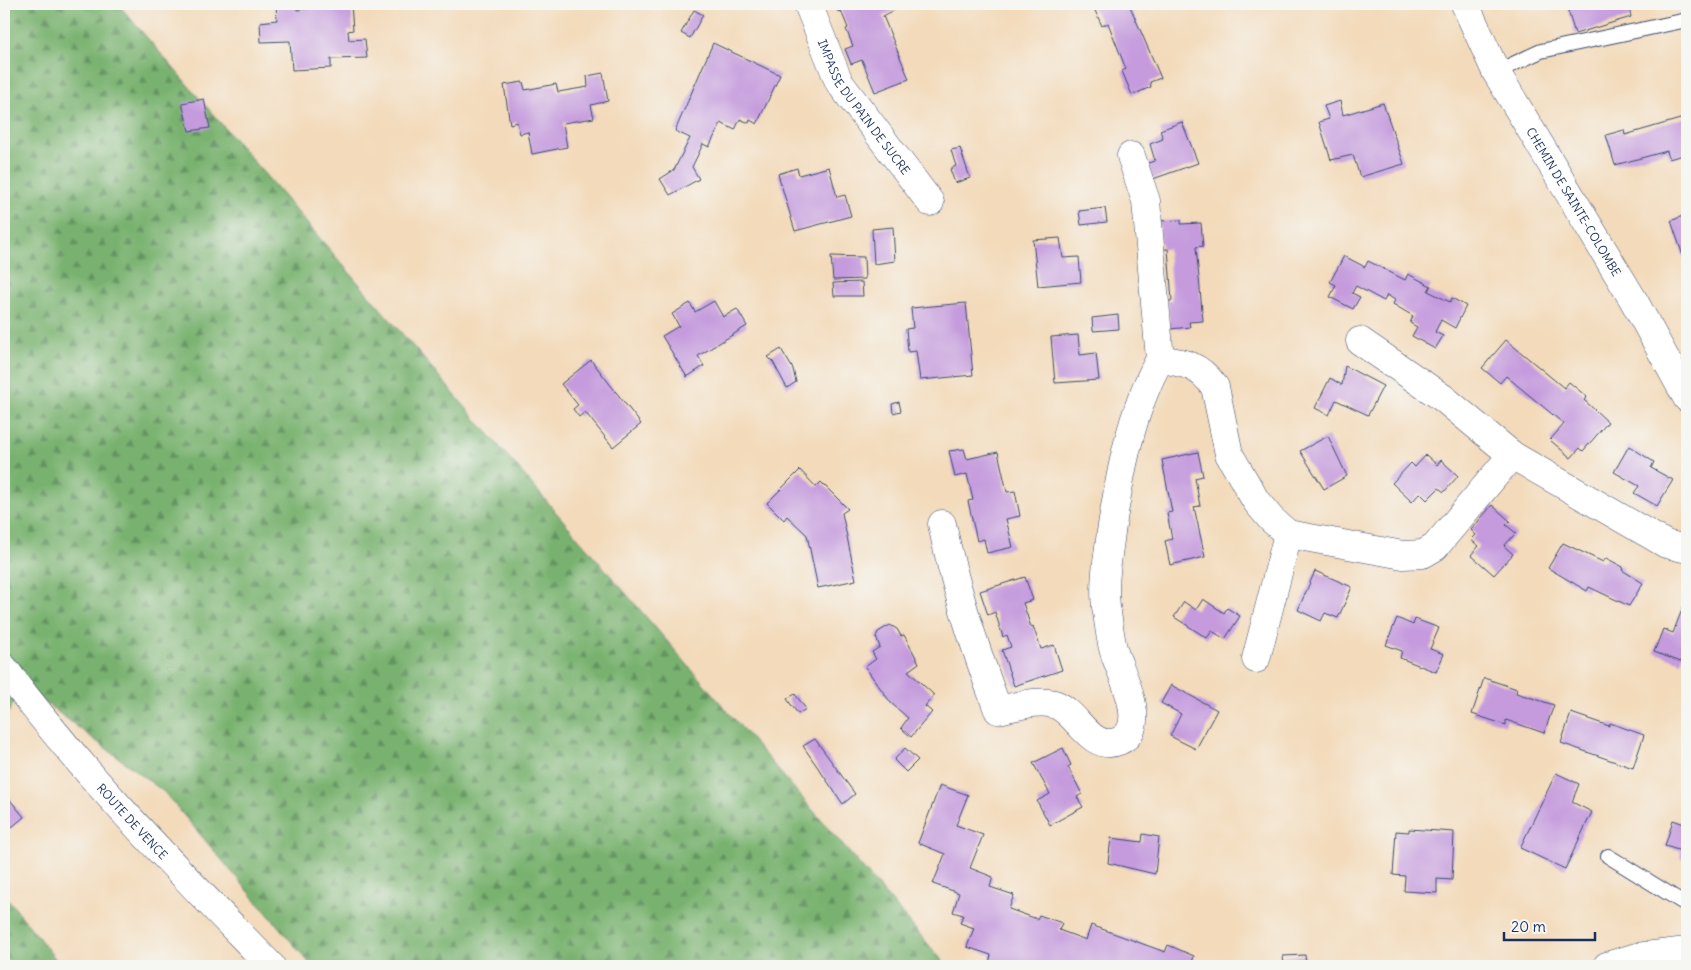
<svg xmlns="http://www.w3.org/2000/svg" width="1691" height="970" font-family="Delius,sans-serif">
  <defs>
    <pattern id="forest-firs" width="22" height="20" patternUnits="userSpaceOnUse" patternTransform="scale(1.25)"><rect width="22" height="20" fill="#79b270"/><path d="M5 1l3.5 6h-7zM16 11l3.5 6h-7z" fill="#62915f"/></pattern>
  </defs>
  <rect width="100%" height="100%" fill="#f6f6f2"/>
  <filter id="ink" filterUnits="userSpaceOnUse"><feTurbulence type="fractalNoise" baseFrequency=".02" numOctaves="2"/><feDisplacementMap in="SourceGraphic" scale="10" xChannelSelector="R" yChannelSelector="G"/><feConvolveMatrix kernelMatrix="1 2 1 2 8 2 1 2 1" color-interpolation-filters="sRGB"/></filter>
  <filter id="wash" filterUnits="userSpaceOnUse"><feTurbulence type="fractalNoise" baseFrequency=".0096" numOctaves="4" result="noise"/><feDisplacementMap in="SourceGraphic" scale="20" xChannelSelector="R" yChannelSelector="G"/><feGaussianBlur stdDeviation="1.12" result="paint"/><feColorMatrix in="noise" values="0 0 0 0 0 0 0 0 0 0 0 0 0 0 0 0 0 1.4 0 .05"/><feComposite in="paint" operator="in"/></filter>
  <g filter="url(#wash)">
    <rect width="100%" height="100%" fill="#f3daba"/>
    <path fill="url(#forest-firs)" stroke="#4a7067" d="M4,4H118L947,966H312L164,792L22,685L4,722Z
      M4,894L61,966H4Z"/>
    <g id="blocks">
      <path fill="#c59bdd" d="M276,4H296L297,10L322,7V4H351L353,30L348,31L349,40L365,39L367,58L331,59V68L292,70L290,41L261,42L260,22L277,20Z
        M835,4H892L895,10L883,16L909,79L875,92L862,60L851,64L845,49L853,46L846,29L848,28L841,11L838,12Z
        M1092,4H1129L1161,78L1150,82L1151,87L1132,95L1122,71L1126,69L1108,23L1102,26Z
        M1566,4H1628L1631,17L1575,34Z
        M694,10L703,15L690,38L681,33Z
        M713,43L780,75L757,124L750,120L749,123L740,119L735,130L721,123L709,147L703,144L692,167L699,179L670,195L660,179L674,170L690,138L675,131Z
        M603,73L608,101L591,105L594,118L563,123L567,147L532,154L528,132L520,134L517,122L510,124L504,85L523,82L525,90L556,84L558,92L588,87L587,76Z
        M204,99L210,128L189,131L182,103Z
        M1340,101L1343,115L1383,103L1404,164L1360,177L1353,155L1331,160L1319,122L1329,119L1324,106Z
        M1687,117V154L1669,159L1667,151L1615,165L1606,135L1624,130L1625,135Z
        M1182,122L1198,163L1153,179L1148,163L1155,161L1150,144L1163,139L1160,130Z
        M960,148L970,178L955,183L950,169L956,166L951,150Z
        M829,167L837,197L845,195L851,216L795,231L778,174L797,168L799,175Z
        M1105,208L1107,222L1081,225L1079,211Z
        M1687,214V267L1671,221Z
        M1181,220V224L1201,223L1203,246L1196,247L1203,321L1189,322L1190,327L1170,329L1168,301H1172L1168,249H1162L1159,221Z
        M893,227L895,261L874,264L872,229Z
        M1060,238L1063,258L1079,257L1081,282L1038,286L1033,240Z
        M831,256L864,257L865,279L833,280Z
        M1344,256L1365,267L1368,261L1405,280L1408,274L1431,286L1428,291L1450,302L1452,298L1466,306L1455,328L1441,320L1435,332L1443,336L1435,349L1412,336L1417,327L1410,323L1413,316L1393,304L1395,300L1387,295L1384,301L1356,286L1352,293L1360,297L1353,309L1330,297L1336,285L1330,282Z
        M862,282L863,296H834L833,283Z
        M714,301L723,317L737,309L747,326L698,356L704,366L687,377L662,336L679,326L672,314L690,303L695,312Z
        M966,303L973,375L920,380L916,351L908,352L906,329L913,328L911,308Z
        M1118,315L1119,329L1093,331L1092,318Z
        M1078,335L1080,355L1096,353L1099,380L1055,383L1051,337Z
        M1506,340L1564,388L1569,382L1587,397L1584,400L1608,422L1583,451L1580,448L1571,458L1550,440L1564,424L1506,376L1500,383L1482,368Z
        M781,349L793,369L796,382L787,388L773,362L768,357Z
        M591,360L641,424L613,447L585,412L579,417L573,409L578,405L561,384Z
        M1345,366L1383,386L1368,415L1336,400L1329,415L1315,408L1330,378L1342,385Z
        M899,402L901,411L893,413L892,404Z
        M1328,436L1347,476L1324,489L1300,451Z
        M1629,446L1654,462L1651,468L1673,480L1657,506L1634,493L1639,486L1614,472Z
        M964,449L967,459L998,452L1007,492L1015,491L1020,516L1006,519L1013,547L987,553L984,539L977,541L968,501L973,500L967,474L955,477L949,451Z
        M1198,452L1203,476L1195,478L1200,506L1194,507L1205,557L1170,565L1165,541L1172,539L1167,513L1172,512L1162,460Z
        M1426,455L1437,465L1441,460L1458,476L1444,492L1439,488L1427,500L1420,493L1412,502L1392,483L1411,463L1415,467Z
        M800,470L816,487L821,482L848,509L842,513L856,580L818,588L807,535L787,516L784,520L767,503Z
        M1492,505L1510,521L1506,525L1516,533L1504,546L1513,554L1494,575L1471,555L1479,546L1471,540L1476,535L1471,530Z
        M1563,543L1603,562L1606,558L1623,567L1622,570L1643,583L1629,606L1589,587L1587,591L1548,568Z
        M1315,571L1352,587L1338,618L1325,613L1321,621L1298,610Z
        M1025,577L1033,600L1023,603L1031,627L1033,626L1041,649L1054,645L1062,670L1014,686L1002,650L1011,647L1007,635L1003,637L995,612L988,615L980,591Z
        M1203,599L1224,613L1227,608L1240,616L1225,639L1212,631L1207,638L1174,617L1184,602L1196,610Z
        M1683,607L1687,609V647L1681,662L1654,652L1663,629L1673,633Z
        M1397,618L1413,625L1415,619L1439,628L1430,649L1444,654L1436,672L1400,658L1402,651L1386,645Z
        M890,625L897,629L901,636L904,635L919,663L908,671L934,695L925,706L932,712L911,737L901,728L908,718L891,703L865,667L876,659L872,652L880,647L876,637L878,632Z
        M1484,678L1517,689L1516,693L1554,705L1544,733L1506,720V725L1472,714Z
        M1171,685L1217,710L1196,749L1170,736L1181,714L1161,703Z
        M795,694L806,709L798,714L787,699Z
        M1571,713L1609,726L1610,723L1644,735L1633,768L1561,743Z
        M815,739L855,794L843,804L803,746Z
        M905,748L918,760L906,772L894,760Z
        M1063,748L1071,765L1068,767L1082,794L1077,797L1083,807L1050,825L1037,801L1050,794L1033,763Z
        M1556,773L1579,784L1572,802L1592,812L1565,869L1520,848Z
        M940,785L968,795L956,825L983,835L970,868L993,877L990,887L1014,895L1009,909L1037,919L1039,915L1062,923L1059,930L1086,940L1091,925L1165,952L1168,945L1194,956L1191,966H998L989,963L991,955L967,947L974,928L960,923L963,915L953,912L959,893L933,884L945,854L918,843Z
        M6,795L24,817L5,833L4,797Z
        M1673,820L1687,825V860L1680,858L1681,851L1665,846Z
        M1409,829L1454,832L1452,880L1437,879V893L1404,891L1405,876L1393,875L1396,831L1409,832Z
        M1143,834L1159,837L1155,874L1108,863L1111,838L1142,842Z
        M1305,955L1306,966H1284L1283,956Z"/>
    </g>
  </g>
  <g filter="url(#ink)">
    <use href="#blocks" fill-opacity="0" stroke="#3b496c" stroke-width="1"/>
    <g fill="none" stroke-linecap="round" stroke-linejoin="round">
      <g stroke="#3b496c" stroke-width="16">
        <path id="service" d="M1496,72L1541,51L1687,20
          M1608,856L1687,905"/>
      </g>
      <g stroke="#3b496c" stroke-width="29">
        <g id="minor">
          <path id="s1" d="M808,4L839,82L930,202"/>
          <path id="s2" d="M1465,4L1496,72L1634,301L1687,398"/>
          <path d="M1360,341L1443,398L1512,455L1666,544L1687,549"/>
          <path d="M1160,359C1186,363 1199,365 1215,387L1229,454L1256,501L1271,519L1288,534L1403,555L1423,554L1435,547L1512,455"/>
          <path d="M942,524C955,588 975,649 998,710C1016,707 1037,699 1054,704C1078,711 1089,753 1119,741C1150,729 1122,675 1115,655C1110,641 1109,623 1106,607C1103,582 1108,557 1111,532C1120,473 1131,411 1160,359L1146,201L1131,156"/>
          <path d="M1256,659L1288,534"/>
          <path d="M1607,966L1637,957L1687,951"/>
        </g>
      </g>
      <g stroke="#3b496c" stroke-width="29">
        <g id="secondary">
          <path id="s3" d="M4,668C84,776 178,870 271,966"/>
        </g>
      </g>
      <use href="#service" stroke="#fff" stroke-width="14"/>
      <use href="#minor" stroke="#fff" stroke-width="28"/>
      <use href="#secondary" stroke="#fff" stroke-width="28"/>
    </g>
  </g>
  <g text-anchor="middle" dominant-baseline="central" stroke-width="4" stroke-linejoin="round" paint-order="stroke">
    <g font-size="12" fill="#1b2f5e" stroke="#f6f6f2">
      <text stroke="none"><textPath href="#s1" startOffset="118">IMPASSE DU PAIN DE SUCRE</textPath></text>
      <text stroke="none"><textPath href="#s2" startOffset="226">CHEMIN DE SAINTE-COLOMBE</textPath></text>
      <text stroke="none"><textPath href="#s3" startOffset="200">ROUTE DE VENCE</textPath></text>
    </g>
  </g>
  <rect width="1691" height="970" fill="none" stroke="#f6f6f2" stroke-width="20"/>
  <path d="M1504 932v8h91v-8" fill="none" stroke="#1b2f5e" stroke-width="2.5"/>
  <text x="1511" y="932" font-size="15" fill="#1b2f5e" stroke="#f6f6f2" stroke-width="4" paint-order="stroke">20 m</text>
</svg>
